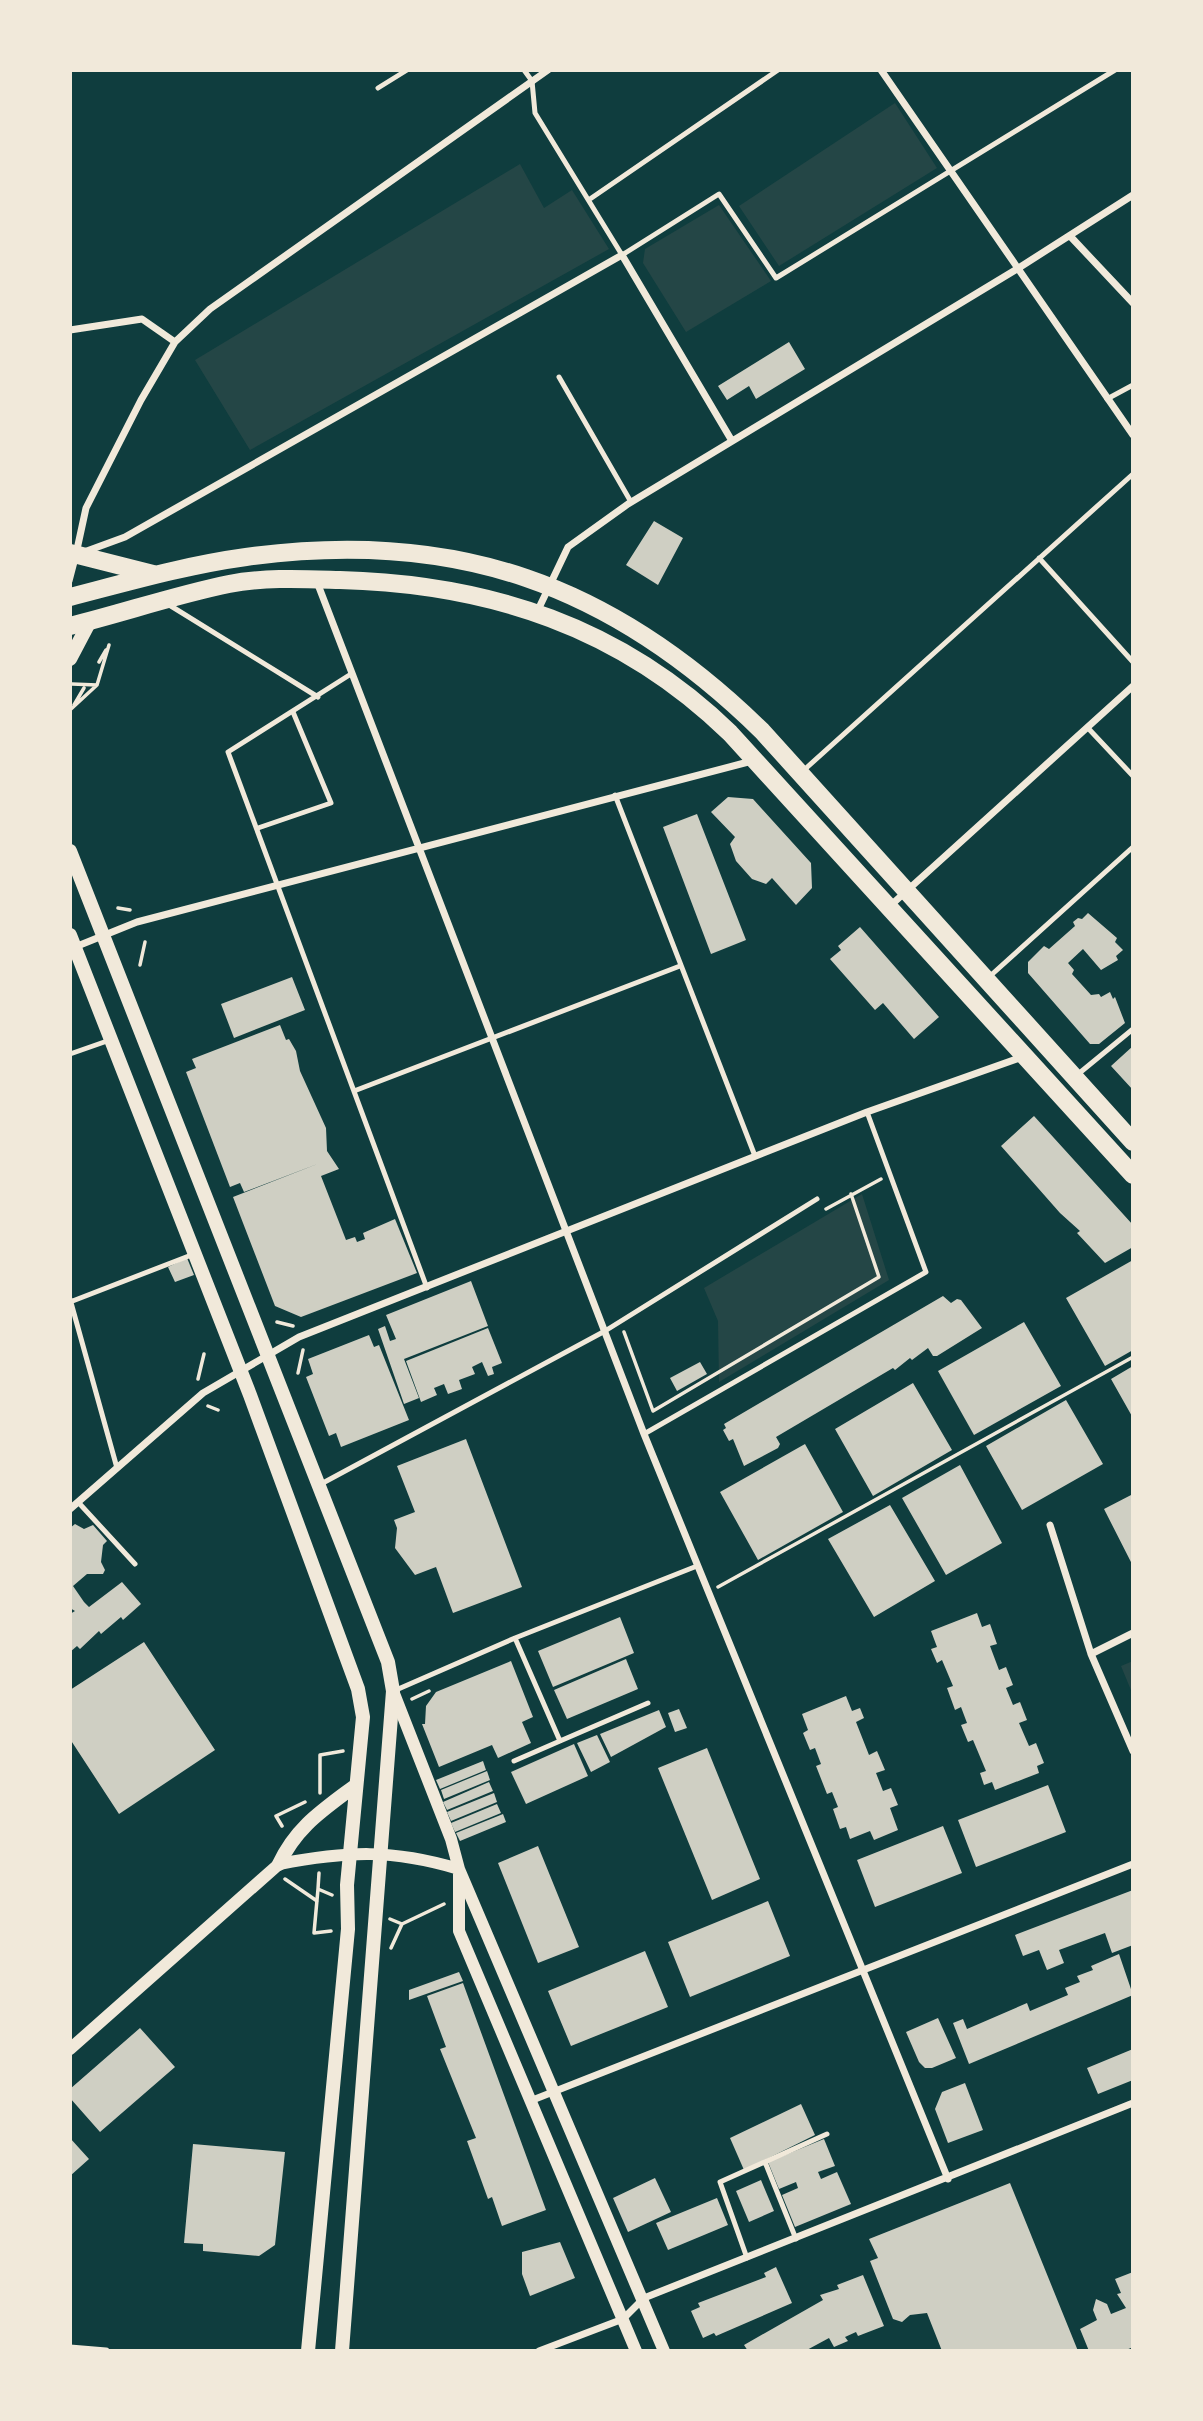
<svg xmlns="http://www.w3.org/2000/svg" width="1203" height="2421" font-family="'IBM Plex Serif',serif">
  <rect width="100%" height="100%" fill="#0f3d3e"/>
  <path fill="#244646" d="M895,103L937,168L779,266L739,206Z
    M520,164L544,208L572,190L609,249L250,450L195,360Z
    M719,205L771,281L686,332L643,263L645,249Z
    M862,1194L889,1280L719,1382L718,1321L704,1288Z
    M1133,1661V1695L1121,1666Z"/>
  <path fill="#cfcfc3" d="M789,342L805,369L756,399L749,386L727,400L718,386Z
    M654,521L683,538L658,585L626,565Z
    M728,797L753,799L811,863L812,888L796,905L772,878L766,884L752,879L736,861L730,844L735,837L711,812Z
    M697,814L746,940L711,954L663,827Z
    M1088,913L1117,938L1115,942L1123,950L1116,956L1118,960L1101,970L1083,949L1068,963L1074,970L1072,974L1091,995L1099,994L1101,997L1110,992L1113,999L1115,997L1125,1023L1099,1044H1090L1028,973V962L1044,946L1049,949L1075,926L1073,922L1078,918L1082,919Z
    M860,927L939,1017L914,1039L883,1003L875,1010L830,959L841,950L838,946Z
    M292,977L305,1010L234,1038L221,1004Z
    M280,1025L286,1040L289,1039L296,1051L300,1071L326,1128L327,1151L339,1169L321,1176L346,1240L355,1237L357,1242L365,1239L363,1233L395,1219L417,1273L301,1317L275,1306L233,1197L320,1163L244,1192L240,1183L230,1187L186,1072L196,1068L192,1059Z
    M1133,1046V1090L1111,1066Z
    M1034,1116L1133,1225V1247L1105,1263L1077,1233L1080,1231L1060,1213L1001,1146Z
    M187,1258L194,1275L175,1282L168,1267Z
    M1133,1260V1350L1105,1366L1066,1298Z
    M471,1281L488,1326L404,1359L419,1398L404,1404L378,1329L385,1326L390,1341L396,1339L386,1315Z
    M943,1296L951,1303L957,1299L961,1300L982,1328L937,1356H933L928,1348L912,1360L910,1358L895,1370L893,1368L776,1437L780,1444L778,1448L744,1466L733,1439L729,1441L723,1430L726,1428L724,1424Z
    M1024,1322L1061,1386L974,1435L938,1371Z
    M488,1328L502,1363L492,1367L494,1374L488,1376L482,1362L472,1367L475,1374L459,1380L462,1389L448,1394L444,1384L434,1388L437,1395L421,1402L406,1361Z
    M369,1335L374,1347L379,1345L409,1420L341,1447L336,1433L329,1436L306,1377L313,1374L308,1359Z
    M700,1362L707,1374L677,1391L670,1378Z
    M1133,1366V1418L1111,1379Z
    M913,1383L952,1450L873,1496L835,1429Z
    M1066,1400L1103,1464L1022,1510L986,1446Z
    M466,1439L522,1587L453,1613L436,1567L415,1575L395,1548L397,1528L394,1520L415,1512L397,1466Z
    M805,1444L843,1512L758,1560L720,1492Z
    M960,1465L1002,1543L946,1575L902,1498Z
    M1133,1494V1566L1104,1509Z
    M890,1505L935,1581L874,1617L828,1539Z
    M75,1524L84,1529L93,1525L107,1541L103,1545L101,1562L105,1570L103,1574H87L73,1586L84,1602L89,1607L122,1582L141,1604L123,1620L121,1617L101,1634L99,1631L80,1649L77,1646L70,1652V1614L75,1611L70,1608V1528Z
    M977,1613L982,1627L990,1624L997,1644L990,1646L999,1670L1006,1667L1013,1685L1006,1688L1013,1705L1020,1702L1027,1720L1019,1723L1029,1746L1036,1743L1044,1763L1037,1766L1039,1773L995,1790L992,1782L984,1785L980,1773L986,1771L973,1740L968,1742L961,1725L967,1723L961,1707L955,1710L947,1688L953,1686L942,1660L937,1663L931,1649L937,1647L931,1631Z
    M620,1617L634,1653L553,1687L538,1651Z
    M144,1642L215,1750L119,1814L70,1739V1690Z
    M626,1659L638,1689L567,1719L554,1690Z
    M511,1661L533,1717L522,1722L531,1743L498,1758L492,1745L439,1767L422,1724H425L426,1706L436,1692Z
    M846,1696L852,1711L860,1708L864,1718L856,1722L869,1755L877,1751L885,1770L876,1773L883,1791L891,1788L898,1805L890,1808L898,1830L874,1840L870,1831L850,1839L846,1827L840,1829L833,1809L838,1807L832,1792L827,1794L816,1766L821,1764L815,1748L810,1750L803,1733L808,1730L802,1714Z
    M679,1709L687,1728L675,1732L668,1713Z
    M659,1710L666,1727L611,1757L600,1734Z
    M597,1735L610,1762L591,1772L577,1743Z
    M574,1744L588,1776L526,1804L511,1772Z
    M707,1748L760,1879L712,1900L658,1768Z
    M483,1761L486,1770L440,1789L436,1780Z
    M487,1771L490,1780L444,1799L441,1790Z
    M489,1782L493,1791L447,1810L443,1802Z
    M1048,1785L1066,1832L976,1867L958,1820Z
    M494,1793L497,1802L451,1821L447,1812Z
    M497,1804L501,1813L455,1832L451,1823Z
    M503,1814L506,1822L460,1841L456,1833Z
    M943,1826L962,1873L875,1907L857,1860Z
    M538,1846L579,1947L538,1963L498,1863Z
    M1133,1890V1945L1112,1953L1105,1933L1059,1950L1064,1963L1047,1970L1039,1950L1023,1956L1015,1935Z
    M768,1901L790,1956L690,1997L668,1942Z
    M645,1951L668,2007L571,2046L548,1991Z
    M1119,1954L1133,1995L969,2064L953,2023L963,2019L967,2029L1027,2003L1030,2011L1068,1995L1065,1988L1080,1982L1077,1976L1093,1970L1091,1966Z
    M459,1972L463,1981L409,2000V1990Z
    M463,1983L546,2210L502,2226L492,2197L488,2199L467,2141L476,2138L440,2049L446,2047L427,1996Z
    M938,2018L956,2058L932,2068H925L919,2062L906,2032Z
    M140,2028L175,2067L100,2132L70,2098V2089Z
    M1133,2049V2080L1098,2094L1087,2068Z
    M965,2083L983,2130L948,2143L935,2109L942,2092Z
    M801,2104L815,2135L744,2170L730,2138Z
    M70,2138L89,2159L70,2176Z
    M824,2139L835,2166L818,2172L821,2179L837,2172L851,2204L795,2227L782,2195L798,2188L796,2182L779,2189L768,2162Z
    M193,2144L285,2152L275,2245L259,2256L203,2251V2244L184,2243Z
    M655,2178L671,2212L628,2232L613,2198Z
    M761,2180L774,2211L749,2222L736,2191Z
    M1010,2183L1078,2351H942L927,2313L910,2315L902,2322L893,2319L870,2261L878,2258L869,2239Z
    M717,2198L728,2225L668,2250L656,2223Z
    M560,2242L575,2278L530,2296L522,2274V2252Z
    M776,2267L792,2303L716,2336L714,2333L703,2338L691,2311L700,2307L698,2303L766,2277L764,2273Z
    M1133,2272V2347L1124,2351H1089L1080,2329L1097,2320L1093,2310L1096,2299L1107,2304L1111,2314L1126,2308L1117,2294L1121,2293L1115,2279Z
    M863,2275L884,2326L858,2336L856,2332L845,2337L848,2341L834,2347L829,2338L805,2351H748L744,2345L823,2300L820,2295L839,2289L837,2285Z"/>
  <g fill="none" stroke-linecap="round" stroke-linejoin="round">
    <path stroke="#f1e9da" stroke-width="3.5" d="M99,662L106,650
      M72,684L97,685
      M74,705L84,688
      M71,709L97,685L109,645
      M118,908L130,910
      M140,965L145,942
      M826,1209L881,1179
      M277,1322L293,1326
      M624,1332L653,1411L879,1277L851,1194
      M298,1373L303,1350
      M198,1379L204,1354
      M208,1406L218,1410
      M718,1587L1133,1357
      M412,1699L429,1691
      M320,1793V1755L343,1751
      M282,1826L276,1816L305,1802
      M319,1873L318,1889L332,1895
      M285,1879L317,1901
      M318,1889L314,1933L331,1931
      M390,1919L402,1924L444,1904
      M391,1948L402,1924"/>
    <path stroke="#f1e9da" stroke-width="5" d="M524,70L532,81L535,113L622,255L719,194L776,278L1115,70
      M378,88L407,70
      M590,199L778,70
      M559,377L631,502
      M1107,399L1133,385
      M1039,558L1133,662
      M70,581L76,558
      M166,603L318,697
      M351,674L228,752L427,1288
      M1087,727L1133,776
      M804,770L1133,474
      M615,795L755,1156
      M258,828L331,803L293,712
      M989,977L1133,847
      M70,1054L110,1040
      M1077,1075L1133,1029
      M354,1091L680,966
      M70,1299L117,1468
      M70,1302L194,1254
      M644,1434L926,1272L867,1112
      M321,1484L605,1331L817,1199
      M78,1502L135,1564
      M515,1638L560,1741L648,1703
      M396,1690L515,1638L697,1566
      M514,1761L560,1741
      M765,2162L796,2239
      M747,2258L720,2182L827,2134"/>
    <path stroke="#f1e9da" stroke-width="7" d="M881,70L1133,435
      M1070,236L1133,303
      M70,330L142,319L175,342
      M84,552L125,537L622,255L732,441
      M76,554L86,508L141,400L175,342L210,309L548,70
      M317,582L644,1434L948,2179
      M537,612L568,547L628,504L1017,269L1133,195
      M890,906L1133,686
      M75,947L137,922L752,761
      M70,1509L203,1393L299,1337L867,1112L1025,1056
      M1050,1525L1091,1654L1133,1751
      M1091,1654L1133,1633
      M530,2101L1133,1864
      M70,2348L106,2351
      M539,2351L623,2319L644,2298L1133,2103"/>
    <path stroke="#f1e9da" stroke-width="12" d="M393,1691L451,1839L459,1869L664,2351
      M70,2049L279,1864C348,1851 392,1849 459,1869V1931L636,2351"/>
    <path stroke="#f1e9da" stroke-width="14" d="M70,659L90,621
      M70,851L388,1662L393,1691L342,2351
      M70,935L250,1395L358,1689L363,1717L347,1885L348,1929L308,2351
      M279,1864C297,1826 323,1810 356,1785"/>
    <path stroke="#f1e9da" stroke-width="18" d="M70,553L153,574
      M70,597C128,582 187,565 246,557C455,528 612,584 762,731L1133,1142
      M70,626C123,613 175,595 229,584C265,577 304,579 340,580C490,584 621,627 730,733L1133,1175"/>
  </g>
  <rect width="1203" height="2421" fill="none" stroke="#f1e9da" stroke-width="144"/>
</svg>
